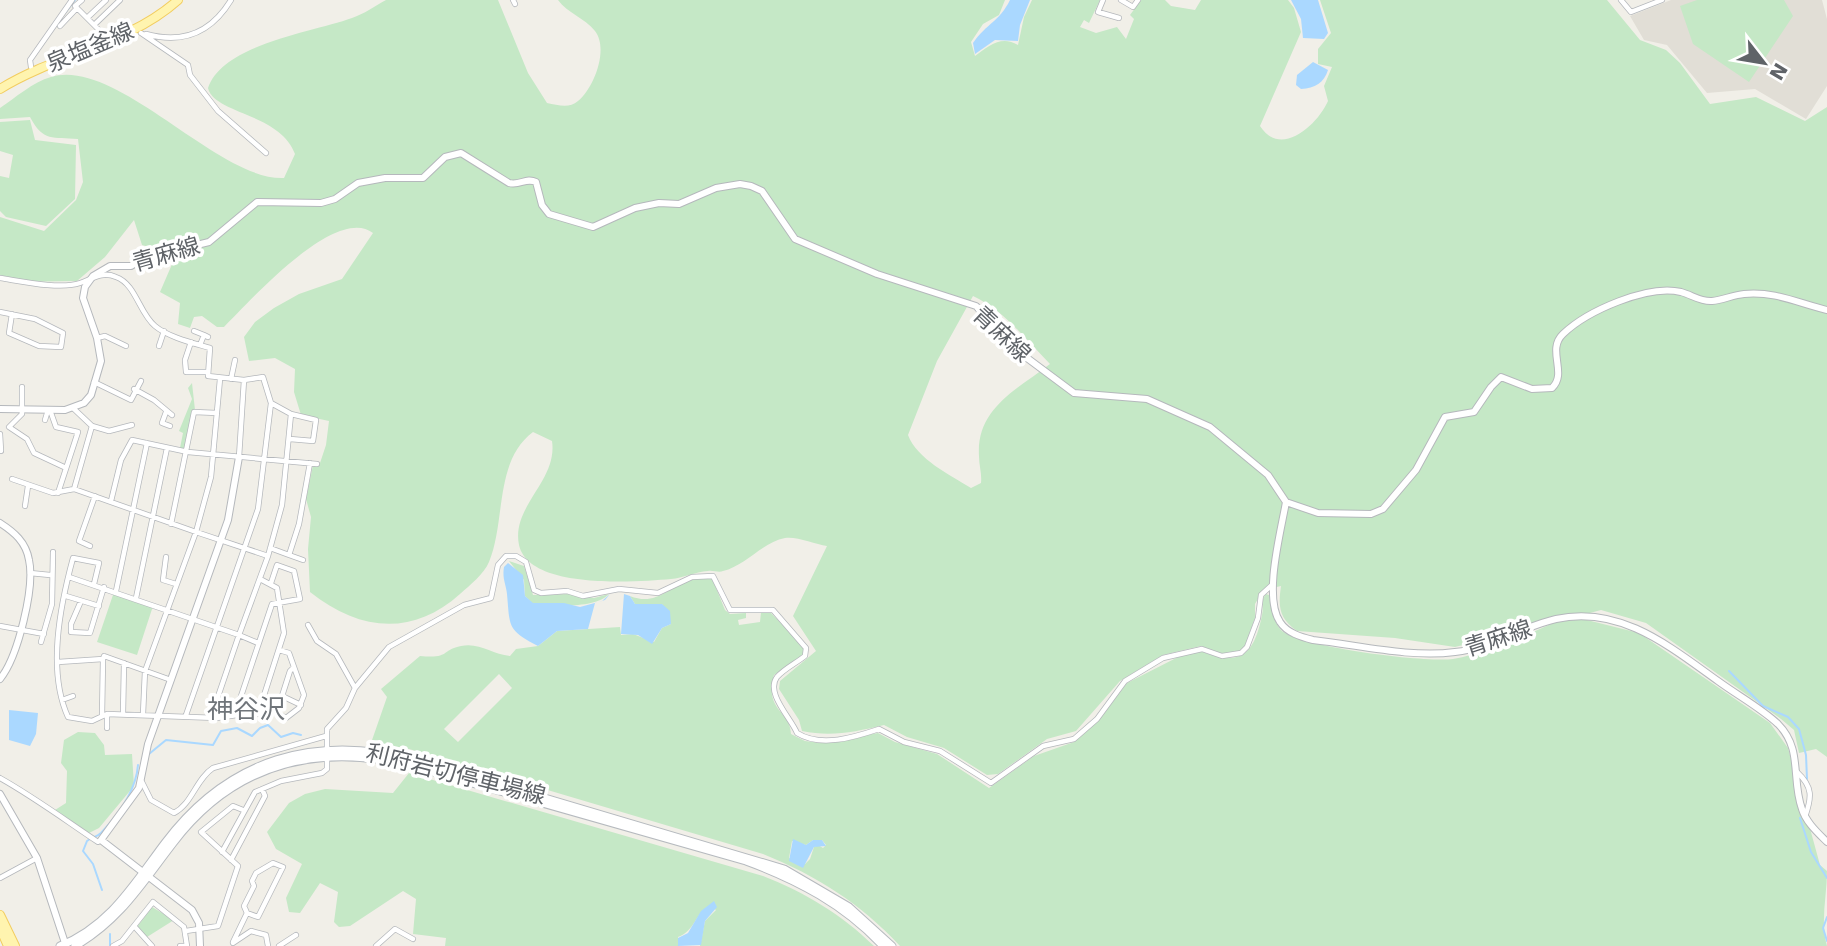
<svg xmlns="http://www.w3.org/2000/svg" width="1827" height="946" font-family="'DejaVu Sans','Noto Sans JP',sans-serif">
  <rect width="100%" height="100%" fill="#f1efe8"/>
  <path fill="#e1ded6" d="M1671,0H1822L1827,19V86L1806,119L1755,89L1707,93L1667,45L1644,40L1630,16Z"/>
  <path fill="#c5e8c6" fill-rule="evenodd" d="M386,0H498L528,73L547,103C558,105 569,109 578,101C594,88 609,49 595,31C585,18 567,13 558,0H1005L999,15L983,24L971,42L975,56C989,46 1001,35 1018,45L1024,17L1032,0H1100L1089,23L1084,20L1080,27L1096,33L1117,27L1126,39L1134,19L1130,15L1141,0H1165L1171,6L1195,10L1201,0H1288L1294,8L1301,32L1260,126C1281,159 1318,124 1328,101L1324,86L1332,67L1318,64V49L1331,33L1320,0H1607L1640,40L1666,50L1680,63L1710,104L1756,97L1805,121L1827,107V757L1816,749L1799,753L1794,730L1781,719L1646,623L1601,610L1556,622L1583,619L1639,633L1770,723L1788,748L1820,865L1827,871C1827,896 1820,922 1827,946H900C860,903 817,876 763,854L409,749L371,743L387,697L381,689L420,656C450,659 441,650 461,646C479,642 492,654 510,656L516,649L538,646L557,631L620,627L621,635L633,634L654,642L662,628L671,624L662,604H635L630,596C655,606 667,589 689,580C696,578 705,578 712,578L725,610L730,614L746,613V618L738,620L739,625L760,622L761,612L771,613L803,646V655L774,675C764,712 790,709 791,734L805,741L821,743L878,733L895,742L937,754L989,788L1034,756L1074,742L1099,720L1127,683L1182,655L1201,651C1239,667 1254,656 1262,615C1264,606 1260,601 1266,594L1269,595C1272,606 1273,622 1281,630C1297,647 1428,663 1453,659C1487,653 1522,637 1553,623L1455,647L1395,638L1297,631C1279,618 1278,607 1281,586L1263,590L1255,604V618L1245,646L1239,651L1222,654L1201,646L1163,655L1120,681L1076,731L1047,739L998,774L987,775L944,748L907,737L884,725C855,732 831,737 802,731L799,720L779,689L780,681L816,651L793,616L827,546C815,544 796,536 785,538C763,542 745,566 723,571C719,573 713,570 708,571C695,572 683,578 671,579C635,582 529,590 519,545C511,506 558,481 552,441L533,432C494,461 506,521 489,562C484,574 470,585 460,594C412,637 359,631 310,592L308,549L311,517L306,499L313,465L319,466L326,445L329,421L301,415L294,392L295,369L275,358L249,361L244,337L255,322L274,308L299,294L342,279L373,233C336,204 249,302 224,327H217L202,316L194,317L190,328L178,324L180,303L160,292L176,255L142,245L134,220L105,257L77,281L7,282L0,278V217L44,231L76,200L83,182L78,139C53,137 43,142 30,117L0,119V108C15,98 33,82 51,77C117,57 218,181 284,178L295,154C280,113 214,114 208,88C223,44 313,32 352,18C364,14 375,6 386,0ZM973,296C1005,311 1026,340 1050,364C1018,389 976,408 979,456C979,466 982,473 981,483L971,488C950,475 917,459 908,435L937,361ZM499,674L512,688L458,742L444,729ZM813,840H822L826,845L823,848L818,845L814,847L810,859L805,864L789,858L792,841L806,845Z
    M1697,0H1784L1793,16L1749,82L1693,44L1680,6Z
    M30,120L35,140L76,145L75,199L46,226L6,217L0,211V176L9,178L13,155L0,151V122Z
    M192,383L195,410L186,450L180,448L183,433L179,431L192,399L188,388Z
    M509,561L524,566L533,595L570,594L594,598L609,594C596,609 552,606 532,603L525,596L524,580Z
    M114,592L153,606L137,655L97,642Z
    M78,732L95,733L104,745L105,755L132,754L134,786L99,828L89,833L55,810L66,803L67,771L61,763L64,740Z
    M409,773L763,876C806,893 841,914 874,946H700L705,921L716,910L710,906C695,913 695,931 678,937V946H445L446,938L413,934L416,899L403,891L350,926L339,927L334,922L338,892L320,883L300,913L289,912L286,898L302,864L276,849L267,832L289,803L305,794L325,789L393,793Z
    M152,907L174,920L147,937L137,927Z"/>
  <path fill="#aad8ff" d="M1010,0H1030L1020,25L1018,41L995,40L975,54L973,43C987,23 999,22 1010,0Z
    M1291,0H1318L1328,33L1324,39L1303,38L1301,19Z
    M1313,62L1328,70C1324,83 1315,88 1301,89L1296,85L1297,75Z
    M508,563L523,575L525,596L533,603H564L580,607L602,601L610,594L605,600L595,603L588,629L557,631L538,646C507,630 510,627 507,594C506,584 502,579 504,567Z
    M624,594L630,596L635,604H662L670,611L671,624L662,628L652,644L638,635L621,634Z
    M9,710L38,713L36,734L30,746L9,740Z
    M793,839L806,845L813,840H822L826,846L814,847L803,868L789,861Z
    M714,901L717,907L705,921L701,945L678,946V938L688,933L701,911Z"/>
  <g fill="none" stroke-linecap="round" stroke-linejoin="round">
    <path stroke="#aad8ff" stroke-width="2" d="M65,13L75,0
      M1729,671L1763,706L1788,717L1799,729L1806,755L1807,779
      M149,754L166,740L213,745L221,731L237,728L252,736L260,728L268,725L281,737L293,733L301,735
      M1800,818L1811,852L1827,878
      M102,890L93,864L83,851L87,841C92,837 97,837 101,833C119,814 136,791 138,765
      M1827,917L1823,928L1827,941
      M110,946V934"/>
    <g stroke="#b5b8bc" stroke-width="6">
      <path id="minor" d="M82,0L75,6L105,36
        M513,0L515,4
        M1103,0L1098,12L1119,18
        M1121,0L1133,7L1138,0
        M1621,0L1631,12L1662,0
        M87,18L106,0
        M94,25L120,0
        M60,26L77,8
        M141,33L188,65L190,75L218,111L266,153
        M146,34C182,44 211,33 231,0
        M31,67L30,60L72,0
        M0,278C20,281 60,290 80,283C92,279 102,271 116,277C136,284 139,313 155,326C168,337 193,343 210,348L208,376L244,380L263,377L271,403L291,414L282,505L268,556
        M0,312L35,319L63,333L61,347L39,346L9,333L12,314
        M194,331L204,335
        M97,338L105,336L126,346
        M191,342L185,360L186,372H208
        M200,345L204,335L208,337
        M159,346L164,331
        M231,379L235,360
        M94,382L131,400L141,381
        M22,387V414L9,427L27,439L34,453L64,467
        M134,389L154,400L172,415
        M73,408L92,426L74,489
        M50,410L56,427L78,432L58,493
        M166,412L162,423L170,426
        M45,420L48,410
        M92,426L109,431L132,425
        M0,434L1,451
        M290,439L313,441L316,420L291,414
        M239,457L244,380
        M12,479L53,493L74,489L196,532L211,477L220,379
        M111,501L121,460L132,440L188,452L317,464
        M25,506L28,486
        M171,524L194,412L217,413
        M90,546L79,541L95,496
        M270,548L289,555
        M166,557L163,580L176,584
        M303,560L289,555L299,524L310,463
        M30,573L50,575
        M69,577L239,635L211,717
        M94,584L99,563L73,558C60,606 47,671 68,717L92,721L107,714L217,718L270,710L286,718L299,708L304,695L289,653L279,650
        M116,591L147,443
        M66,596L99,606
        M136,598L167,448
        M81,601L71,624V632L90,633L104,587
        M308,625L317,641L336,654L355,688
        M0,626L44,634
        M41,642L52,604L53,552
        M103,659L104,656L171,680
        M58,662L103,659L102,716
        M294,667L290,671L282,696L301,705
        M62,700L73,696
        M123,714L124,663
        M143,714L145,671L196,532L268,556L239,635L258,643
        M235,714L272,604L300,599L294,571L277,565L271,583
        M258,714L284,633L277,588L260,579
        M186,715L258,509L271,403
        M107,728V714
        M1797,772C1813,787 1812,797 1805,817
        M0,778C34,797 65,820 98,842L101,840
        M142,782L151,800L174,813C192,804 196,779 213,768L326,736
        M222,852L255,792L281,781L322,773L327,769V729L346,708L355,688L389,647L464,605L491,598L498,565L506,556H516L526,562L534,590L541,593L567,591L583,596L619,589L658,593L692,577L713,576L730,610H773L806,648L805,656C796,663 784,669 777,677C765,693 791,718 797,733C821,748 855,737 879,729L904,742L940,751L991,783L1043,746L1074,739L1097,719L1125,681L1163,658L1202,649L1222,656L1241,653L1247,647L1258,618L1261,595L1273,584
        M231,860L265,796L262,789
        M273,863L283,867L258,917L247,913L244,906L254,886L252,881L256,873Z
        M0,878L37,858
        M134,926L152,946
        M186,931L218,926L238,866L201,832L233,806L243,810
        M233,942L247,913
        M233,943L251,931L266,935L268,946
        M113,946L122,941L153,902L184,927L187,946H180
        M279,946L296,935
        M376,946L395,929L413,939"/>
    </g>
    <g stroke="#b5b8bc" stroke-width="8">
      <path id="tertiary" d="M0,409L65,410L84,403L91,395L101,361L97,338L83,298L85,287L93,276L110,266H131L144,258L209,242L257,202L321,203L335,199L358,183L385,178H423L445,157L461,153L509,183C520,186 526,177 536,182L542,205L549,214L593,227L635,208L659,203L679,204L716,188L740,184L751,186L762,191L795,239L877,274L976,306L1019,352L1074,393L1147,399L1210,427L1268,475L1286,502C1281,531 1263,597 1280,622C1287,633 1301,637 1313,640C1359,645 1410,658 1455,652C1491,648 1521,627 1556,619C1620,605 1669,646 1718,681C1737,695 1761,708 1778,724C1803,749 1791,779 1802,809C1806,822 1817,832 1827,842
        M1286,502L1318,513L1371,514L1383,509L1416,470L1445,417L1474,412L1491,387L1501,377L1532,389L1552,388C1568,373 1546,350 1563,334C1587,311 1648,284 1681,292C1692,295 1701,302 1712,301C1723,300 1733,295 1744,294C1775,291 1798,303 1827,310
        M0,523C14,532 26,542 29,560C35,587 18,657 0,679
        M0,794L37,858L66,946
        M200,946L199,923L192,910L101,840L139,788L148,744L228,520L239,457"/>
    </g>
    <g stroke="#b6babf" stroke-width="9">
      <path id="secondary" d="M60,946C110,926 134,884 165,843C229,758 315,734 416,760L784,869L849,907L892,946
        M75,946C120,920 142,883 173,843C233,764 314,743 409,765L746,861C798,880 845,905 883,946"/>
    </g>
    <g stroke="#f2cd60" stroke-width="10">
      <path id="primary" d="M0,89C56,54 128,45 178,0
        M0,915L15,946
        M0,928L8,946"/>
    </g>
    <use href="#minor" stroke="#fff" stroke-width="4.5"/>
    <use href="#tertiary" stroke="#fff" stroke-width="6"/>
    <use href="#secondary" stroke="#fff" stroke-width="7"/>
    <use href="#primary" stroke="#fff4af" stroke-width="8"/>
  </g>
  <g text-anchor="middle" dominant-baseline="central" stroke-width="7" stroke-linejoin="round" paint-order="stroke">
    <g font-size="23" fill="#5f6368" stroke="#fff">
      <text transform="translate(90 47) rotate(-23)">泉塩釜線</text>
      <text transform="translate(166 254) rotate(-16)">青麻線</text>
      <text transform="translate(1002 334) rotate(43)">青麻線</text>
      <text transform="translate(1498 638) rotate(-18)">青麻線</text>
      <text transform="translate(456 774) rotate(14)">利府岩切停車場線</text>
    </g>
    <g font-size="26" fill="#70757a" stroke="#fff">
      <text x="246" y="709">神谷沢</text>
    </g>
  </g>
  <g transform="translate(1764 63) rotate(121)" stroke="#ffffff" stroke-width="5" paint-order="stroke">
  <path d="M0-5L12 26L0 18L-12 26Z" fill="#5f6368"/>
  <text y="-10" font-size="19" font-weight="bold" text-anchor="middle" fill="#5f6368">N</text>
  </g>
</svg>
